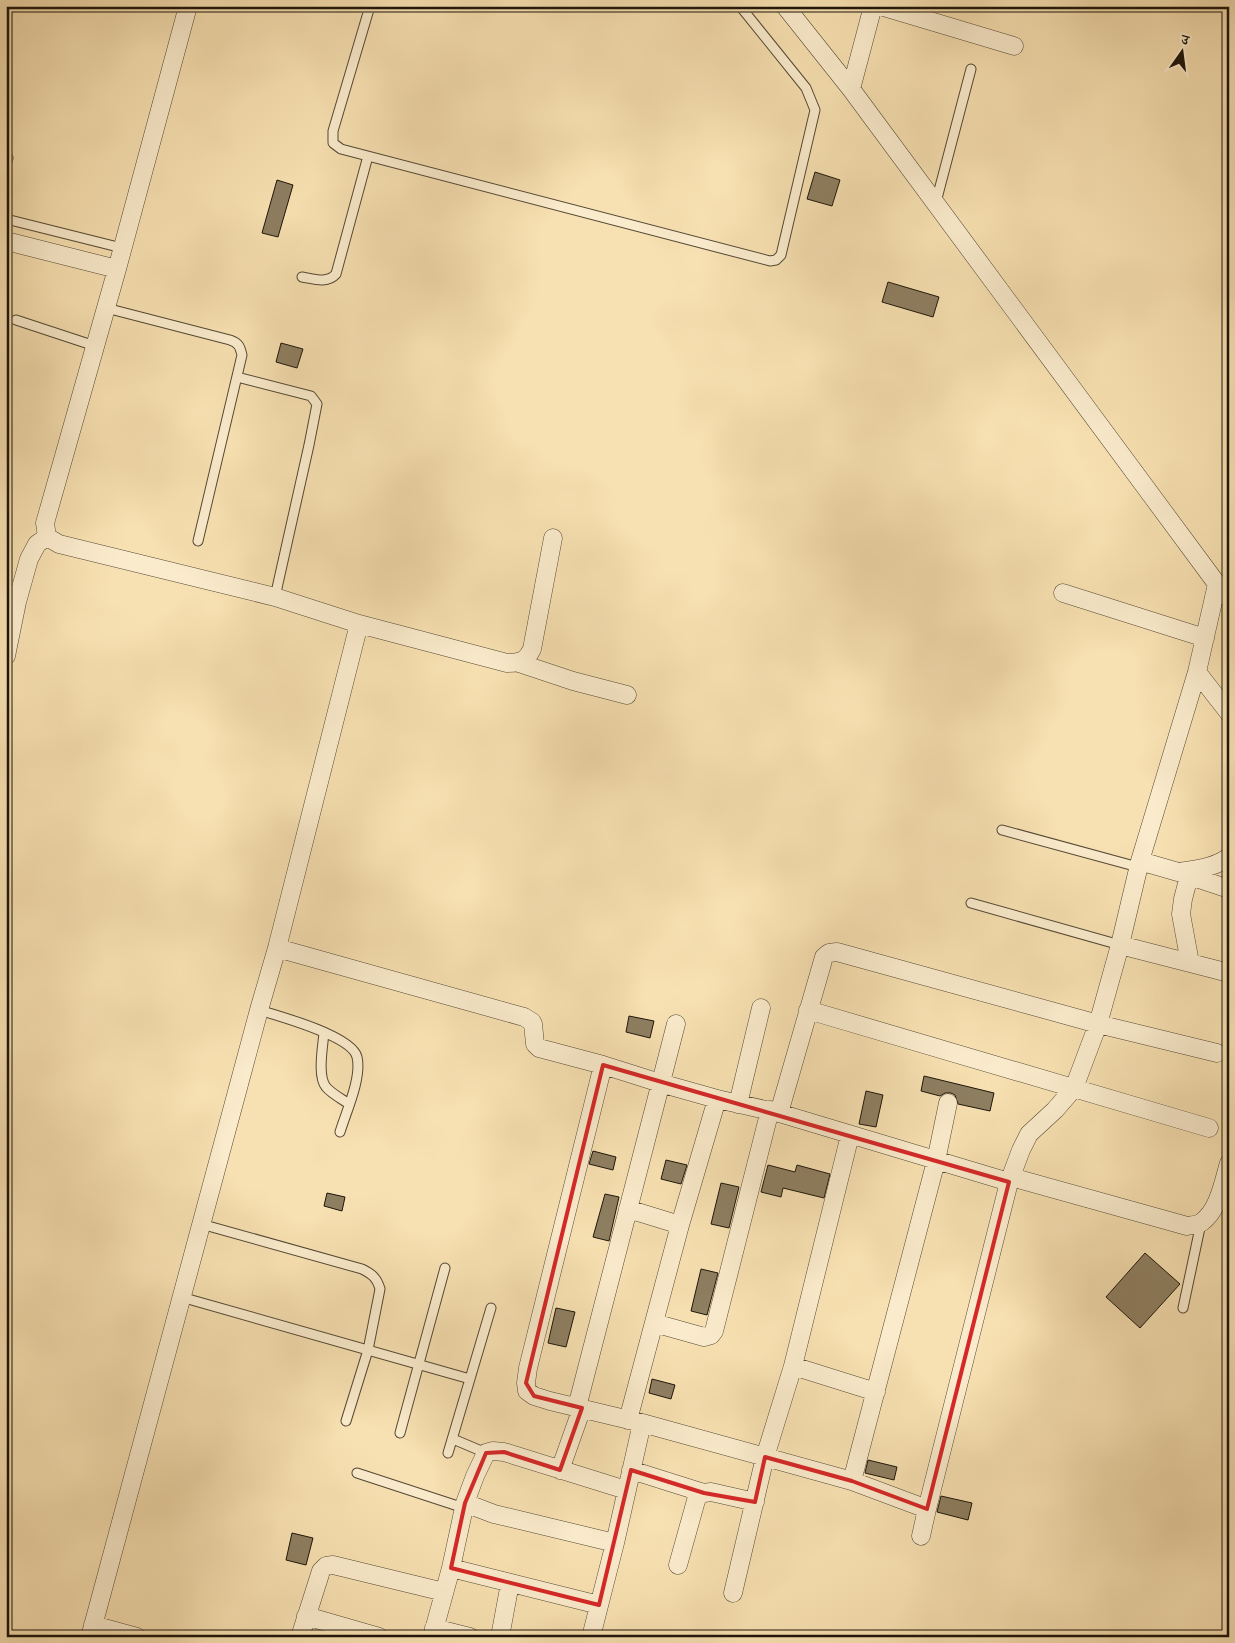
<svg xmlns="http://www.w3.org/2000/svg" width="1235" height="1643" font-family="'IM FELL Great Primer','Noto Serif Devanagari',serif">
  <rect width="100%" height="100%" fill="#f7e0b1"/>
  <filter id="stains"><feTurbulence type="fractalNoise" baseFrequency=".004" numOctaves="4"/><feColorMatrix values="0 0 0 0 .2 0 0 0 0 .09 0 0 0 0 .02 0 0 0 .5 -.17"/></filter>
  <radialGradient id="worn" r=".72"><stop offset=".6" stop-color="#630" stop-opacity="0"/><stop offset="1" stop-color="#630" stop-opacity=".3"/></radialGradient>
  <path fill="#8e7f61" stroke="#1d150b" d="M815,172L840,180L832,206L807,199Z
    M277,180L293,185L278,237L262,233Z
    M888,282L939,297L933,317L882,302Z
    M281,343L303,349L297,368L276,362Z
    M629,1016L654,1021L650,1038L626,1032Z
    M924,1076L994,1093L990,1111L958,1104L955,1095L951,1093H945L940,1096L921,1091Z
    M866,1091L883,1095L876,1127L859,1124Z
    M593,1151L616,1157L613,1170L589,1164Z
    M666,1160L687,1165L681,1184L661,1179Z
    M768,1165L795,1172L797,1165L830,1174L824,1198L783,1188L781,1197L761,1192Z
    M721,1183L739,1187L729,1228L711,1224Z
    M327,1193L345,1197L342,1211L324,1206Z
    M605,1194L619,1197L609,1241L593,1237Z
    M1145,1253L1180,1284L1140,1328L1106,1297Z
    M701,1269L718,1273L707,1315L691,1311Z
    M556,1308L575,1312L566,1347L548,1343Z
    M652,1379L675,1385L671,1399L649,1393Z
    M868,1460L897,1467L894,1480L865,1473Z
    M941,1496L972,1503L968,1520L937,1512Z
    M292,1533L313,1538L306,1565L286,1560Z"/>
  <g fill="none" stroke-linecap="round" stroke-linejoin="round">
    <g stroke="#544834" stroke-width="11">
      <path id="lane" d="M370,6L333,131V143L341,149L770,261L776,260L781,255L815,110L806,88L740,6
        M6,153L8,158L6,165
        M936,202L971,69
        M6,219L122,248
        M302,277C314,279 327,284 336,274L368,156
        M106,308L230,340C239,343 240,347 242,355L198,541
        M16,320L95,346
        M237,377L311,396L317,404L309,445L275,597
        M1002,830L1138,867
        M971,903L1120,945
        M259,1010C279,1016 352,1036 357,1057C362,1078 346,1112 340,1132
        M324,1032C323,1046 317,1076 326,1087C332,1094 342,1099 349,1104
        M201,1224L362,1269C372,1274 377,1278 380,1289L368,1350L346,1421
        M181,1297L470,1379
        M1183,1308L1201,1223
        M400,1433L445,1268
        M453,1439L486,1453
        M448,1453L491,1308
        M357,1473L464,1508"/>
    </g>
    <g stroke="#544834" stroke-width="19">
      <path id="street" d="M188,6L117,269L45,523L47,537L59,544L275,597L359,624L507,663C521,663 526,661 532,649L553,538
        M785,6L851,89L1217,584L1229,598
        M880,6L1014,46
        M851,89L873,6
        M6,241L117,269
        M1063,593L1205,638
        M6,656L17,602L29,559L37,544L47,537
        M519,663L573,681L627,695
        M1197,672L1229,713
        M1140,861L1178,872L1229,889
        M1179,872C1196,869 1214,868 1229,857
        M1189,876L1183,899L1181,914L1190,963
        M1120,945L1229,973
        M277,948L524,1017L532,1022L533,1024L535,1044L539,1048L603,1065L660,1083L717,1099L779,1113L1009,1182
        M808,1010L1209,1128
        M603,1065L528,1368L526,1383L527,1391L534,1396L550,1401L642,1423L852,1481L927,1509L921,1536
        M738,1104L761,1008
        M779,1113L824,957L829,953L837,952L1098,1024L1217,1053
        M1011,1177L1187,1226C1192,1225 1198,1225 1202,1222C1219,1209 1223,1183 1229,1163
        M628,1209L680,1225
        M654,1323L704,1337L711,1335L714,1331L770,1110
        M793,1366L876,1392
        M577,1407L676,1024
        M628,1420L680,1225L717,1099
        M560,1470L582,1408
        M631,1470L704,1493
        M852,1481L936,1161L948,1103
        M465,1503L475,1476L486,1453L493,1451L504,1452L626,1490
        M927,1509L1009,1182L1021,1150L1029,1134L1055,1110L1074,1088L1098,1024L1120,945L1140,861L1197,672L1217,584
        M678,1565L697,1497L704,1493L711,1492L755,1502
        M451,1568L599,1605
        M733,1593L765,1457L793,1366L850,1135
        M306,1616L379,1637
        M93,1625L137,1637
        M434,1628L470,1637
        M90,1637L259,1010L277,948L359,624
        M300,1637L321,1571L326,1566L333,1565L444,1592
        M432,1637L451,1568L465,1503L494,1514L615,1543
        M500,1637L510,1583
        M591,1637L615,1543L642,1423"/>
    </g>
    <use href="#lane" stroke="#faebcc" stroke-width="9"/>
    <use href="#street" stroke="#faebcc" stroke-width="18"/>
  </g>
  <path fill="none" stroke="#d62828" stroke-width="4" stroke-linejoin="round" d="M603,1065L1009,1182L927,1509L852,1481L765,1457L755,1502L704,1493L631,1470L599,1605L451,1568L465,1503L486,1453L504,1452L560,1470L582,1408L534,1396L526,1383Z"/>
  <rect width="1235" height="1643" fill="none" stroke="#f7e0b1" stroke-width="25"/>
  <rect x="8" y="8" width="1220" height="1628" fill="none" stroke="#1d150b" stroke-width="2.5"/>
  <rect x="12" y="12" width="1210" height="1618" fill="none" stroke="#1d150b"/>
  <g transform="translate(1182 52) rotate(14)" stroke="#faebcc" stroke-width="4" paint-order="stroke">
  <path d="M0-4L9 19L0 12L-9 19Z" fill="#1d150b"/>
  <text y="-8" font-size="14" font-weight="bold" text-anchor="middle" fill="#1d150b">उ</text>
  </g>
  <rect width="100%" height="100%" filter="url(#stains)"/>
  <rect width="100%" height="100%" fill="url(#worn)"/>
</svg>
